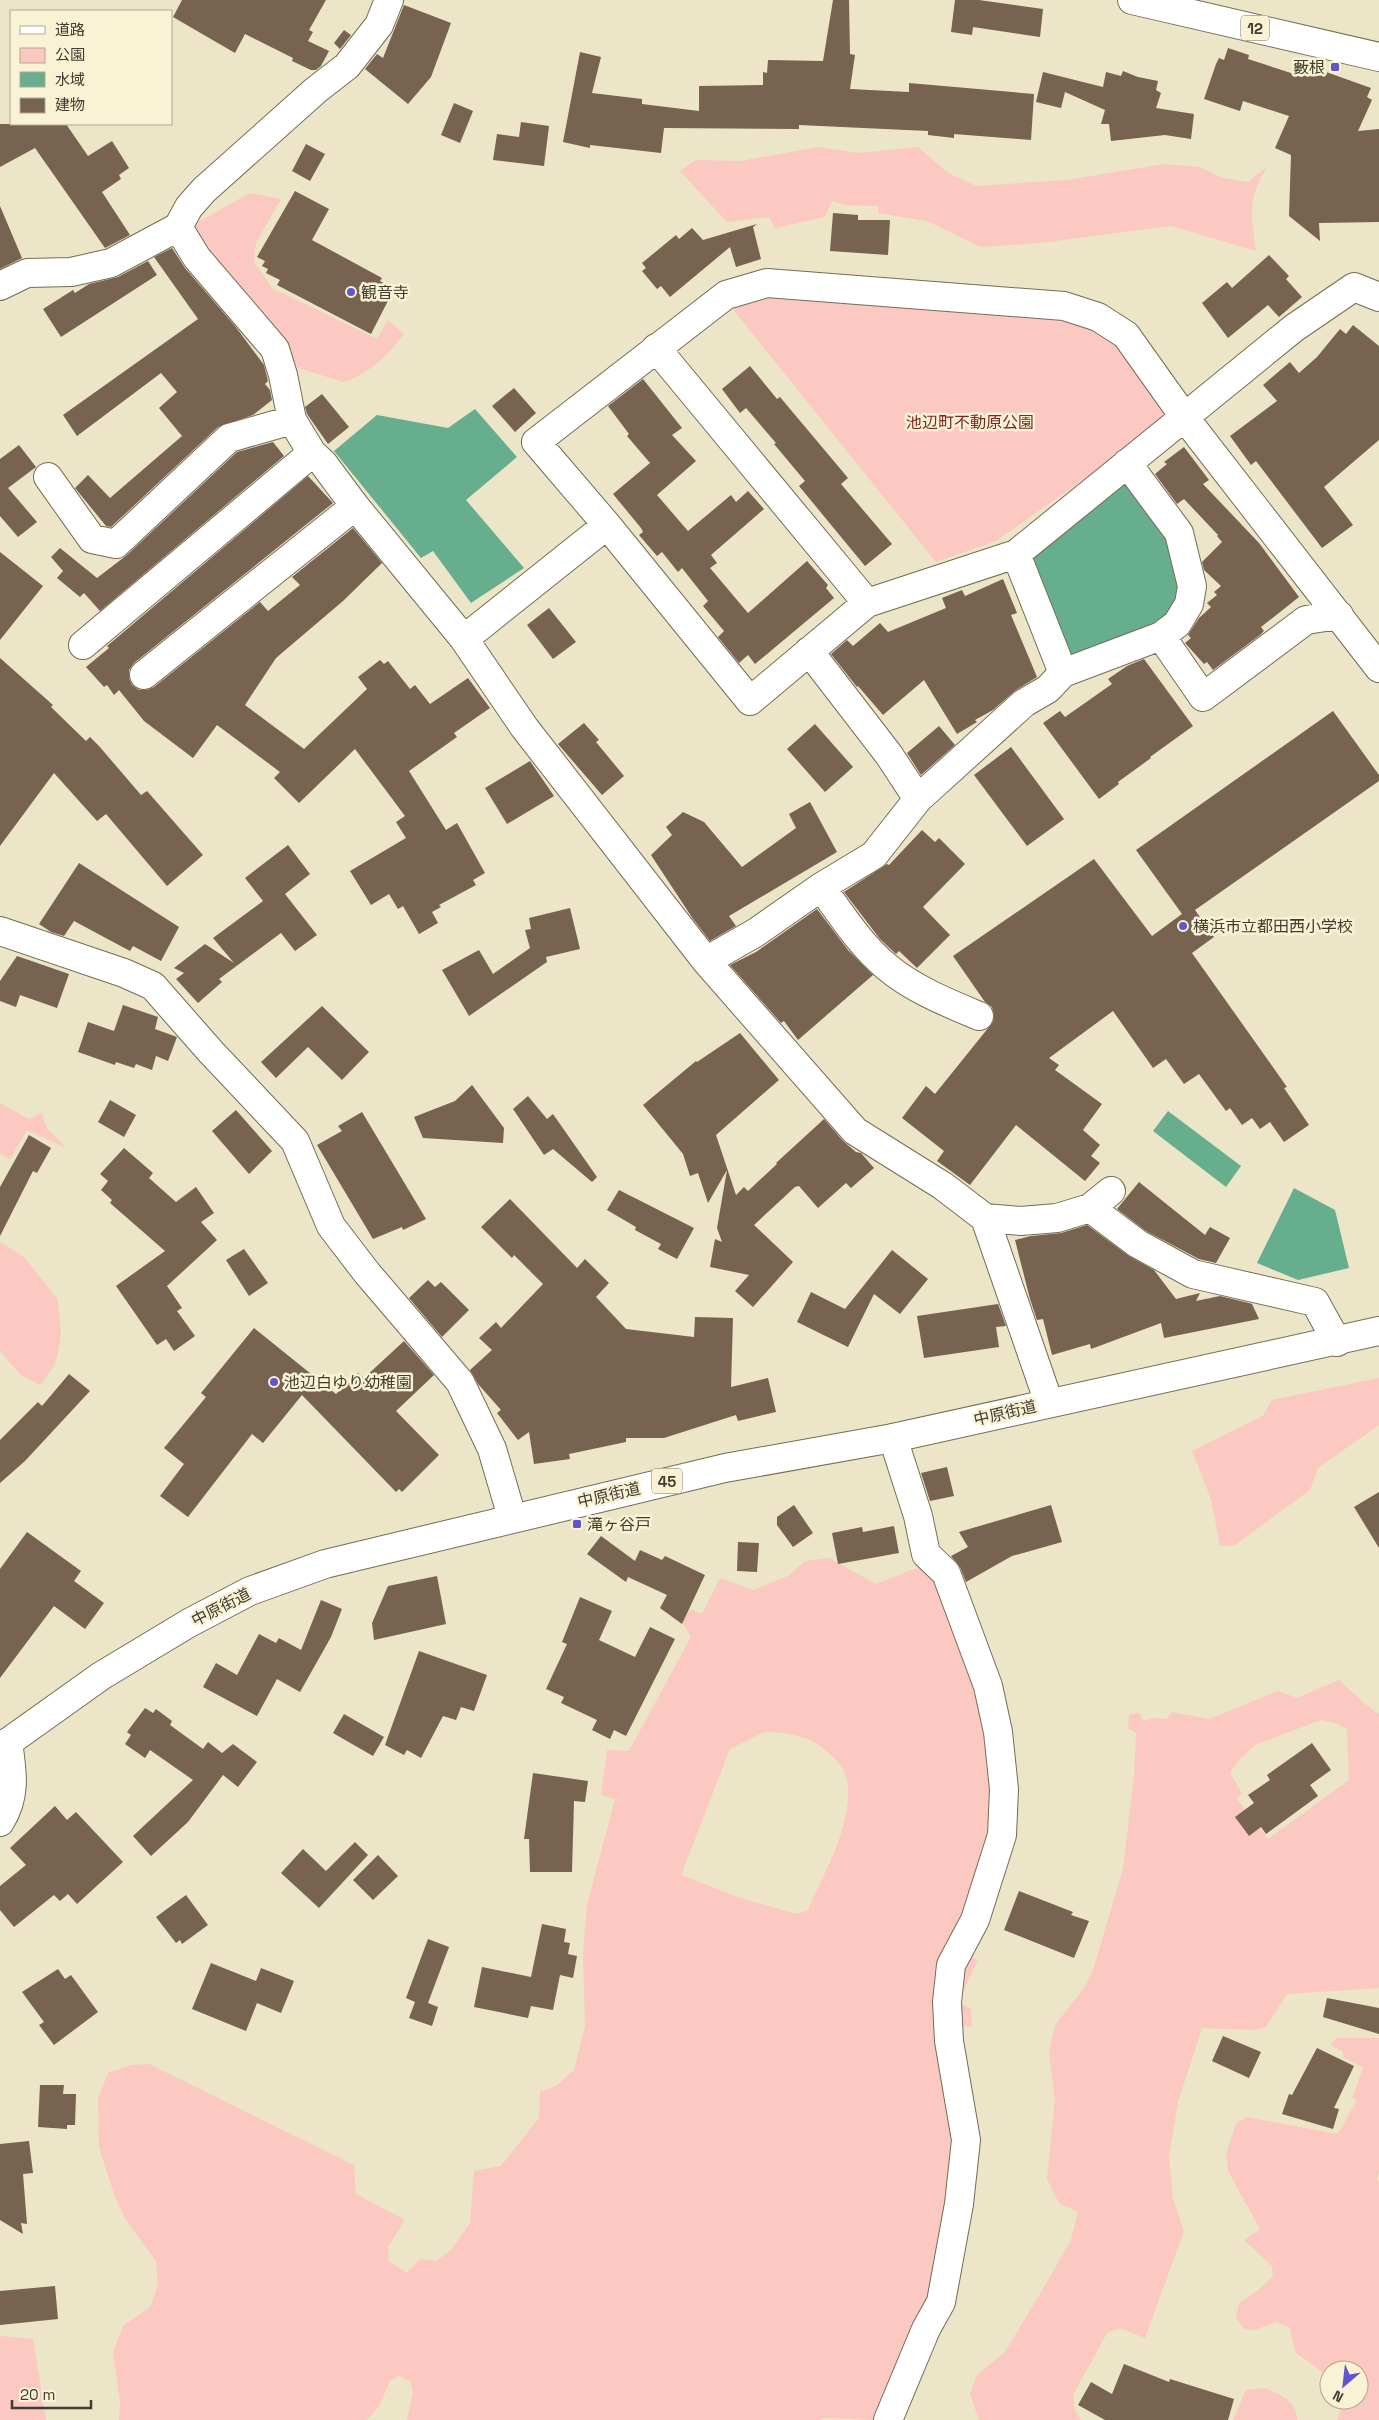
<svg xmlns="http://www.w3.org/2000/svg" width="1379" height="2420" font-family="'Space Grotesk','Noto Sans JP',sans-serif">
  <rect width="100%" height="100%" fill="#ece5c8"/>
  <path fill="#fbc8c2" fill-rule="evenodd" d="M818,147L860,153L918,147L948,173L976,186L1067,180L1164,164L1199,167L1223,178L1248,182L1267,167C1247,200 1251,214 1256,251L1171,226L1040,243L981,247L927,221L878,213V206L846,205L832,201L825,217L775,228L769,217L727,222L680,171L696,160L741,161Z
    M250,193L281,199L256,243L254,262L272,288L377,339L388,320L404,334C388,355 370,373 344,382L298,368L283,339L207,252L194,228L200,221Z
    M772,294L1062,315L1116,339L1172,417L996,541L936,562L731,307Z
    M0,1103L29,1119L42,1113L46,1127L66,1148L27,1130L10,1159L0,1153Z
    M0,1242L24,1257L58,1300L61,1333L59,1347L55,1364L41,1385L21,1375L0,1351Z
    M1379,1378V1425L1318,1468L1310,1490L1235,1545L1220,1546L1211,1499L1192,1451L1263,1416L1272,1400Z
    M829,1558L876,1584L924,1565L958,1628L989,1726L997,1814L954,1946L978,1960L958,2002L971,2009L972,2027L957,2025L964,2140L937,2301L872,2420L827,2418L819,2420H407L413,2392L410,2381L399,2376L390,2381L379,2406L367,2420H119L120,2401L113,2353L123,2326L150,2307L158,2286L156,2261L126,2220L115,2197L99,2147L98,2099L108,2073L131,2065L149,2064L354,2165L356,2194L405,2220L388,2247L389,2261L407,2273L420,2259L436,2261L451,2250L470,2223L474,2171L501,2166L539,2118L540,2092L556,2086L574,2070L585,2027L583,1952L587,1905L615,1799L601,1795L607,1750L629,1751L691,1637L682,1621L690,1609L702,1614L720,1578L753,1590L788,1576L805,1561ZM764,1732C790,1732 815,1737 833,1757C838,1762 844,1769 846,1776C857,1818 824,1873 808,1910L797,1914L743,1899L681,1875L730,1749Z
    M1339,1680L1365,1704L1379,1714V1988L1287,1994L1266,2027L1255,2030L1202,2028L1178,2102L1169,2155L1173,2199L1184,2231L1145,2338L1120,2328L1107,2333L1073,2395L1075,2411L1081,2420H979L970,2394L977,2375L1005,2352L1047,2282L1071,2240L1078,2212L1059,2203L1047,2179L1055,2099L1049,2053L1055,2025L1085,1987L1094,1967L1123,1869L1134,1776L1136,1733L1128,1728L1129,1715L1139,1713L1143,1721L1152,1718L1167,1719L1172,1712L1209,1719L1278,1691L1297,1698ZM1321,1720L1335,1723L1347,1729L1349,1780L1268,1839L1237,1799L1242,1793L1230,1773L1239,1760L1255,1745Z
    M1336,2038H1379V2172L1377,2179L1379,2181V2420H1337L1339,2416L1341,2400H1359V2370H1329V2381L1321,2371L1295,2352L1290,2328L1276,2322L1255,2330L1244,2329L1236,2318L1239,2303L1257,2291L1273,2276L1272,2266L1244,2240L1260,2229L1228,2171L1226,2154L1236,2124L1246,2117L1338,2134L1357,2100L1352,2098L1363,2068L1343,2057V2052L1331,2045Z
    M0,2336L33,2339L46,2420H0Z
    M1264,2388C1279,2394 1298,2401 1297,2420H1233L1246,2390Z"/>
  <path fill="#66ae8e" d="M475,409L517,457L466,500L524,568L471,603L433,551L421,558L334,451L377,415L448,428Z
    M1120,484H1131L1168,535L1180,590L1172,611L1157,623L1070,656L1026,559Z
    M1168,1111L1241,1166L1226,1187L1153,1131Z
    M1294,1188L1335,1210L1349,1268L1298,1280L1257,1263Z"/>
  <path fill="#786250" d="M182,0H326L309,30L313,32L308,41L329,51L321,66L316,70H311L292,61L293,58L245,34L235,53L173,17Z
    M833,0H849L850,54L855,55L850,89L909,92V83L1034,94L1031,140L954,134V138L928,135V131L799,125V129L664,128L661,153L590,145V148L563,142L580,52L601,57L592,93L642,99V104L699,111V86L763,85V72L767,73L768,60L823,61Z
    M955,0H979L1043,9L1040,37L973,27L972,35L951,32Z
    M404,5L451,23L431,77L408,104L365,69L377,54L383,58Z
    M344,30L351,35L340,49L334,43Z
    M1228,48L1249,55L1248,59L1297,75L1301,63L1371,88L1367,97L1372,100L1358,131L1379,129V222L1319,223L1320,241L1289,216L1291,155L1275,148L1289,116L1243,101L1240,111L1204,99L1216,64L1219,58L1224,60Z
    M1123,71L1138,77L1158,81L1156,90L1161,93L1156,108L1194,114L1191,139L1165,135L1111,141L1109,124H1101L1105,110L1065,92L1061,108L1036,102L1043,72L1103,87L1106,72L1121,76Z
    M454,103L473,111L460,143L441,135Z
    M521,122L549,126L544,166L493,160L497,134L519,137Z
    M0,124H66L88,156L112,141L129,168L119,175L121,179L102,192L130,235L105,248L35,148L0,167Z
    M306,144L325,154L310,181L292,171Z
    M295,191L329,209L312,240L382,278L380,281L394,289L371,334L277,285L280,280L266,273L268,269L262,266L265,261L257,257Z
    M0,206L22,258L0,269Z
    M833,213L858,215V220H890L888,255L830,251Z
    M757,224L753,227L761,259L736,267L730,247L670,297L661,286L657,289L642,271L646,268L642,263L676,235L679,239L692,228L703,240Z
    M172,248L185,268L235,326L264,365L268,381L265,384L270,390L272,400L253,415L218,427L111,527L106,526L75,488L88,475L110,498L182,436L159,408L177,392L161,373L77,436L63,415L198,319L154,257Z
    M1269,255L1289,276L1286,279L1302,297L1279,317L1268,305L1228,338L1202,303L1227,282L1232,288Z
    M148,261L157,275L61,337L43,309L73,290L75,293L89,284L118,277Z
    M1353,325L1379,346V440L1324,487L1353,525L1322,548L1256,461L1251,465L1230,436L1277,401L1263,385L1290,362L1299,373L1317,357L1340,329L1346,334Z
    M750,366L777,399L780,397L848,478L841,484L892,544L865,566L799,486L805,481L774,444L776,443L746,408L740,413L722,389Z
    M643,379L682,428L672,435L696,461L657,495L688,531L731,495L736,502L748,491L764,509L711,555L717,563L710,568L748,613L807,561L828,585L826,588L834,598L755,664L748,655L739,663L718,637L724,631L703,606L708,601L682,568L678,572L662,552L657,556L639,535L643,532L641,528L613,494L650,463L627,436L629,434L608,406Z
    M514,388L536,413L515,432L492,406Z
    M322,394L349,427L328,444L307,414L305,407Z
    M273,442L284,456L100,611L84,593L80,597L57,578L63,571L51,557L60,548L97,578L127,555L237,452Z
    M19,445L36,467L8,488L37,522L18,537L0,516V459Z
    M1184,447L1209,480L1203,484L1259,543L1299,597L1261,627L1264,631L1260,635L1213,670L1207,662L1204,664L1185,643L1191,638L1188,635L1199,618L1211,607L1207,603L1217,595L1214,592L1221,586L1204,570L1202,562L1222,542L1217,536L1218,535L1184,499L1177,504L1155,474L1167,464L1164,462Z
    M308,476L333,503L134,663L129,670V678L132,685L139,690H147L154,687L260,602L268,611L300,585L292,577L353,528L382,563L343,601L276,658L245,705L304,749L367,689L358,677L380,660L384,664L388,661L410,689L415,685L430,704L468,678L490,708L454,733L457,737L409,771L446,830L457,823L485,873L473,880L476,885L439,905L441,907L432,912L438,923L419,934L403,906L398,909L389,894L371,905L350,871L406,838L396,822L405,816L355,749L299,803L274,778L280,772L217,725L193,758L144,721L119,690L114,695L107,685L104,687L86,667L109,648L107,646Z
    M0,552L43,586L0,640Z
    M1003,579L1017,613L1011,615L1037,677L1016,690L993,710L975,720L977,722L957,734L924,680L883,715L858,686L857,687L831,654L847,640L853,646L880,623L888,632L946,608L942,598L962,590L965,596Z
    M549,608L576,642L553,659L527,625Z
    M0,658L53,705L51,707L86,741L90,737L99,746L141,795L147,791L203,855L167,886L106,814L97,821L54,773L0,846Z
    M1144,659L1193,726L1150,757L1151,758L1118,782L1119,784L1099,799L1043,723L1060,711L1065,717L1112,684L1108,679L1127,666Z
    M1333,711L1379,775V781L1195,910L1214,937L1192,953L1287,1087L1284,1088L1309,1125L1284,1142L1270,1122L1260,1129L1252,1118L1242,1125L1230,1108L1226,1111L1199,1074L1184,1084L1166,1059L1153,1068L1113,1011L1049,1058L1059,1065L1055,1070L1102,1104L1083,1130L1100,1145L1091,1156L1100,1163L1085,1181L1016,1125L970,1185L937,1161L944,1151L902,1118L926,1086L935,1094L993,1022L994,1015L992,1007L985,1002L953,956L1094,859L1152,936L1182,914L1136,850Z
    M584,723L599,740L596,742L624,776L602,795L558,744Z
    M815,724L853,767L825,792L787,749Z
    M939,726L955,745L921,775L907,753Z
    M1011,747L1064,819L1027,846L974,775Z
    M530,761L554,796L507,824L485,788Z
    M810,802L837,852L729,916L736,926L710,941L693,919L651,855L672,835L666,827L683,812L704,822L742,867L796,828L789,814Z
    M922,830L935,842L939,838L965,864L923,907L950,935L917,968L899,951L896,954L880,939L844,892L887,864L889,865Z
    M288,845L310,874L285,894L317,935L295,951L281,933L219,979L222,982L198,1003L176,979L184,973L174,968L205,944L234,963L213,938L263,901L245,878Z
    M79,863L179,927L161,961L133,946L130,951L74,921L64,936L51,932L39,924Z
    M570,908L580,949L546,957L547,962L469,1016L442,970L479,950L493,974L530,948L525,930L531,929L529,918Z
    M817,909L848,950L873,975L798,1040L784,1021L781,1023L730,965L756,952Z
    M17,956L69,974L57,1008L20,995L16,1007L0,1001V981Z
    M123,1005L158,1017L155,1029L177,1037L168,1061L156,1056L152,1070L136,1064L134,1068L116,1062L115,1065L78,1052L88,1022L114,1031Z
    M322,1006L369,1052L342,1080L308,1047L276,1078L261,1062Z
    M740,1033L779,1080L716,1135L736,1195L744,1187L748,1191L777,1164L776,1163L824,1119L843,1141L856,1152L861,1153L874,1168L851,1188L846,1183L818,1208L799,1186L795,1187L754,1225L793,1262L753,1307L735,1291L749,1275L710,1267L715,1239L722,1242L717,1228L727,1170L708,1203L698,1173L690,1176L683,1154L643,1105L696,1061L697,1062Z
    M472,1085L504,1128L503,1143L423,1138L414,1117L455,1101Z
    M528,1096L547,1119L553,1114L597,1177L592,1182L553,1149L544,1155L513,1109Z
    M110,1100L136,1115L124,1137L98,1122Z
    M236,1110L272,1151L249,1174L212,1131Z
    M362,1112L426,1219L403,1230L402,1227L373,1239L317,1145L342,1131L338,1126Z
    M29,1135L51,1148L37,1173L33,1171L0,1236V1187Z
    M124,1148L153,1173L149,1178L176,1202L196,1187L214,1213L201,1222L217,1240L167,1286L182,1308L177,1311L195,1336L174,1351L166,1339L157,1345L116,1286L165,1251L110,1203L112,1200L101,1190L108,1181L100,1174Z
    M1139,1182L1205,1235L1210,1227L1230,1238L1216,1263L1199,1259L1146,1231L1117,1209Z
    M619,1190L694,1228L677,1259L658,1249L661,1244L635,1230L636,1227L607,1210Z
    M510,1199L577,1268L585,1259L609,1283L596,1297L626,1329L694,1337L695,1317L733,1318L731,1387L768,1378L776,1412L738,1421L736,1415L664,1438H626V1442L569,1454L570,1459L534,1464L529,1432L518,1440L497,1413L501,1410L478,1384L470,1370L492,1350L479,1338L496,1322L501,1328L543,1284L514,1255L512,1258L481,1227Z
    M1087,1225L1129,1256L1154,1270L1176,1299L1200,1293L1196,1301L1220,1296L1249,1303L1252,1304L1259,1319L1164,1338L1161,1323L1091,1349L1090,1344L1052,1355L1043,1319L1037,1320L1030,1299L1015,1240L1031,1236L1061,1233Z
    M244,1249L268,1283L249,1296L226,1260Z
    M892,1250L928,1279L900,1314L874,1294L848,1347L797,1322L811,1292L845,1309Z
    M428,1280L435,1287L441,1282L469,1310L442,1337L409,1298Z
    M998,1304L1006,1326L996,1327L999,1347L924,1358L917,1316Z
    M254,1328L336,1394L358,1373L364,1378L404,1341L434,1375L396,1411L439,1455L402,1492L399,1489L396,1492L302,1395L263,1443L252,1434L188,1517L160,1496L184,1464L164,1448L206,1397L201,1393Z
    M69,1374L90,1391L25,1461L0,1483V1440L38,1402L42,1406Z
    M947,1467L954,1496L930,1501L921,1473Z
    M1379,1492V1548L1354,1507Z
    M794,1505L813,1533L793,1547L777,1525V1517Z
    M1051,1505L1062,1542L1012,1556L966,1582L960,1567L951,1556L968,1547L959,1532Z
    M894,1526L899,1553L838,1564L832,1533L862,1527L863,1532Z
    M27,1532L81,1571L74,1581L104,1603L85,1629L54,1606L0,1678V1569Z
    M601,1536L635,1561L640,1550L662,1560L665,1556L705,1575L682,1624L660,1608L667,1595L628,1577L626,1582L587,1554Z
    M738,1542L759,1543L757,1572L737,1571Z
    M437,1576L446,1624L374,1640L372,1623L388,1586Z
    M580,1597L612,1611L599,1640L635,1657L650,1627L675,1639L626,1736L614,1730L610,1739L592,1730L597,1720L561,1703L564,1697L546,1689L567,1644L562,1642Z
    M321,1600L342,1609L331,1637L300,1692L277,1679L257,1716L203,1687L216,1663L237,1675L259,1634L276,1643L279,1638L301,1650Z
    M419,1651L487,1675L474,1711L461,1707L456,1720L443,1716L421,1758L407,1750L404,1755L385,1745Z
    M145,1708L153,1713L156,1709L172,1721L170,1725L203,1749L208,1742L222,1753L233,1744L257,1762L238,1787L223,1775L188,1822L151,1856L133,1836L193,1780L150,1750L145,1758L125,1744L131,1735L127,1732Z
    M344,1714L384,1737L373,1756L333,1733Z
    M1312,1743L1331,1770L1310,1785L1318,1796L1266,1834L1261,1827L1249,1836L1235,1817L1254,1803L1248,1795L1270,1780L1267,1775Z
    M533,1773L588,1781L585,1802L574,1801L572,1872H530L529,1839H524Z
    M55,1806L67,1820L76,1812L123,1862L77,1904L68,1894L60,1901L54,1895L14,1927L0,1910V1886L26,1865L10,1848Z
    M355,1842L368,1855L319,1908L281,1873L303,1849L326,1871Z
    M378,1855L398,1876L373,1900L353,1880Z
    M1019,1891L1073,1912L1071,1915L1089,1921L1074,1958L1004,1930Z
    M186,1895L208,1925L182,1944L180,1940L176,1943L156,1917Z
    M542,1924L566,1929L564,1942L570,1943L568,1954L577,1956L573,1978L560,1975L553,2010L531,2006L528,2018L474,2007L482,1967L531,1977Z
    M428,1939L449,1947L428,2003L438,2007L432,2026L409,2018L415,2002L406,1998Z
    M211,1963L256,1981L261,1968L294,1981L281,2013L257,2003L246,2031L192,2009Z
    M58,1969L65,1979L71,1975L98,2012L54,2045L39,2025L44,2022L22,1992Z
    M1327,1998L1379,2008V2034L1323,2017Z
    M1223,2036L1261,2052L1249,2078L1212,2061Z
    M1317,2048L1354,2066L1334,2108L1339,2109L1333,2129L1282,2114L1289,2094L1292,2095Z
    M40,2085H64L63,2094H76L75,2125H67V2129L38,2127Z
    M29,2141L33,2173L23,2174L27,2224L21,2223L23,2234L0,2220V2144Z
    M55,2286L58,2319L0,2325V2291Z
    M1124,2364L1169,2382L1170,2379L1234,2399L1228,2420H1105L1078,2405L1091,2382L1112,2394Z"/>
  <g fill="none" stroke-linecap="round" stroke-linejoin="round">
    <g stroke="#746d54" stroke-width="30">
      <path id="minor" d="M389,0L379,25L347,66L316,90L204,190L189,207L178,227L197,258L275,349L283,375L292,420L312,453L323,463L355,506L464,639L524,727L706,961L755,933L821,887L874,855L918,799L889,755L809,651
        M0,286L27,273L71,272L111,263L178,227
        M1379,297L1354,287L1294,328L1016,554L867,603L750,701L607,525L536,442L726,295L767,283L1064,306L1098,317L1126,335L1185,418L1379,668
        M656,348L867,603
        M48,477L92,539L116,544L229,438L292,420
        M1161,636L1203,697L1306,620L1339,615
        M464,639L607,525
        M83,645L312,453
        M1063,673L1161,636L1177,624L1189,604L1192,586L1179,533L1127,463
        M144,675L355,506
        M918,799L1024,703L1048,689L1063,673L1016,554
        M821,887C841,914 861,946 887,967C913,989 948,1003 979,1016
        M0,931L124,973L153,986L211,1052L295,1141L331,1226L367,1273L460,1382L492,1449L512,1517
        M706,961L855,1131L943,1186L985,1218L1021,1221L1057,1218L1090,1208L1138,1244L1193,1274L1315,1302L1337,1342
        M1090,1208L1111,1191
        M985,1218L1049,1403
        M0,1822C17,1795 12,1771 8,1742
        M888,2420L926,2329L941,2302L959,2204L966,2140L949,2041L947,2002L951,1965L975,1920L1002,1835L1004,1789L998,1732L988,1686L946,1573L926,1554L918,1516L893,1438"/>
    </g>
    <g stroke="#746d54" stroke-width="30">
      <path id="primary" d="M1132,0L1379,57
        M0,1748L101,1676L189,1623L250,1591L325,1564L725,1468L893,1438L1379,1331"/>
    </g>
    <use href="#minor" stroke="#fff" stroke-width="28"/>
    <use href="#primary" stroke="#fff" stroke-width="28"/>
  </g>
  <g fill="#6155ce" stroke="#faf2d5" stroke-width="2">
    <rect x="1330" y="62" width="10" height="10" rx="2.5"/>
    <circle cx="351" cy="292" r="5"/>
    <circle cx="1183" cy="926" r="5"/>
    <circle cx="274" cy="1382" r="5"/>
    <rect x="572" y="1519" width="10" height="10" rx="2.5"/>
  </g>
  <g text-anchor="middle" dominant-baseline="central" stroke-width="5" stroke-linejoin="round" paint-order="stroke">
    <g fill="#faf2d5" stroke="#777362" stroke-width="1">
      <rect x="1241" y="15.5" width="28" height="25" rx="4"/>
      <rect x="652" y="1468.5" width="30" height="25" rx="4"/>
    </g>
    <g font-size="15" font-weight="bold" fill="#3f3c30">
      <text x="1255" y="28">12</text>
      <text x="667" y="1481">45</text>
    </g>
    <g font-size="16" fill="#3f3c30" stroke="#faf2d5" text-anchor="start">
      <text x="1325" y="67" text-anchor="end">藪根</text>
      <text x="361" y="292">観音寺</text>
      <text x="1193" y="926">横浜市立都田西小学校</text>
      <text x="284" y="1382">池辺白ゆり幼稚園</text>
      <text x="587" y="1524">滝ヶ谷戸</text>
    </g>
    <g font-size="16" fill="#7c2724" stroke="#faf2d5">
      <text x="970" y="422">池辺町不動原公園</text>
    </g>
    <g font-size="16" fill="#3f3c30" stroke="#faf2d5">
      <text transform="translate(1005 1413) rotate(-13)">中原街道</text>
      <text transform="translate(609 1495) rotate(-13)">中原街道</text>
      <text transform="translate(221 1607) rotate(-27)">中原街道</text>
    </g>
  </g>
  <rect x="10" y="10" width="162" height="115" fill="#faf2d5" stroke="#afa993"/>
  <rect x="20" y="26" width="25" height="8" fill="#ffffff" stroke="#afa993"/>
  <text x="55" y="35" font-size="15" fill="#3f3c30">道路</text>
  <rect x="20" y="48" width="25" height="15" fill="#fbc8c2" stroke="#afa993"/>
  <text x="55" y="60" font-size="15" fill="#3f3c30">公園</text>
  <rect x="20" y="72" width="25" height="15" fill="#66ae8e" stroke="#afa993"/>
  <text x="55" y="85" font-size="15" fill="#3f3c30">水域</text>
  <rect x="20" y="98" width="25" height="15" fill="#786250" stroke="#afa993"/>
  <text x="55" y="110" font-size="15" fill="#3f3c30">建物</text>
  <g transform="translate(1344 2385) rotate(208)"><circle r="24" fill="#faf2d5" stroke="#afa993"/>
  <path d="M0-4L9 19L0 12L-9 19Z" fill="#6155ce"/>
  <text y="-8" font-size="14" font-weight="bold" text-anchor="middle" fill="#3f3c30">N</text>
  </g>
  <path d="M12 2400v8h79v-8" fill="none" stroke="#3f3c30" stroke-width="2.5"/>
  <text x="20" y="2400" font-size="15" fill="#3f3c30" stroke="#faf2d5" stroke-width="4" paint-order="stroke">20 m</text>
</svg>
